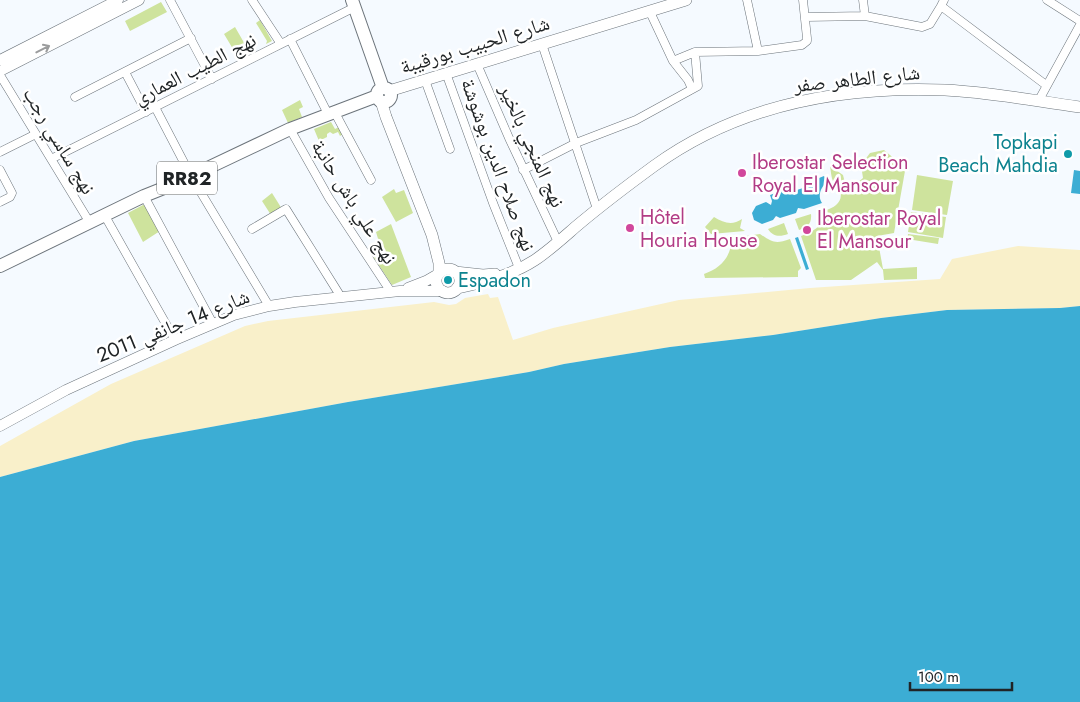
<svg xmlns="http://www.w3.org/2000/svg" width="1080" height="702" font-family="Jost,'Noto Naskh Arabic',sans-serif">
  <rect width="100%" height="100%" fill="#f5faff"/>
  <path fill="#cee39d" d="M161,2L167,12L130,31L125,21Z
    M260,20L272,41L266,44L267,41L256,23Z
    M235,27L250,53L239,59L224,34Z
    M300,100L303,107L299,109L302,117L288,123L282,110Z
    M331,122L335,129L339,127L343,134L340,136L338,132L333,134L330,132L327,134V137L319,141L314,129Z
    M884,150L903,166L905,171L894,233L877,236L883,269L917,267V279L884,280L883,270L877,262L851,280H816L801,236C817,230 821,227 826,210C835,208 845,200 839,189C838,186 835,185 834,183C831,178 831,171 830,166L843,175L845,183L849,182L852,184L857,183L863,178L861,165L870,153Z
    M917,175L953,181L947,215L912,210Z
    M394,189L396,193L404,190L413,213L396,222L382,197Z
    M272,193L282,209L271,215L262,201Z
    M143,205H146L160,231L143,242L128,213Z
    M911,212L946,217L943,238L908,232Z
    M811,214C812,224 807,227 799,230L795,219Z
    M714,217C724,223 732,226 742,219L740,228L745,231L711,234L705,227Z
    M784,223L788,234C780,237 773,237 768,229Z
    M391,224L411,277L392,285L368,249L379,242L376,232Z
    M760,234C773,243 776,244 790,239L801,268L798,271V277L705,278L704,274C721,268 731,257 732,238Z
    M908,234L939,238L938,244L907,239Z"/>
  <path fill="#f9f0ca" d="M1018,246L1080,250V306L1060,308L947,310L881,318L773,335L670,347L564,364L529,372L348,402L134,441L0,477V446L111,384L245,326L268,321L434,302L449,305L456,304L465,298L488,294L490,298L498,297L513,340L553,328L679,300L810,288L940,279L952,259Z"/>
  <path fill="#3cadd4" d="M1074,170L1080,171V194L1071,193Z
    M824,176L827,179V182C821,187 817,196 822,203L804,209L798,208L796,213L780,218L776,216L773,220L762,224L754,220L752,213L756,206L766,202L771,205L772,201L770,195L790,188L792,194L795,195L797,190L818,183L819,178Z
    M798,237L809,269L806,270L795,238Z
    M1080,306V702H0V477L134,441L348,402L529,372L564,364L670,347L773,335L881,318L947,310L1060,308Z"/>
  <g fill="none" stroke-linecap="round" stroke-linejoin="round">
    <g stroke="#6c747b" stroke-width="9">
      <path id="minor" d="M170,0L212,79
        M252,0L281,44
        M747,0L758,51
        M863,0L865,16
        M944,0L941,6L1046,85
        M1047,0L1080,21
        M650,12L673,61L688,80L692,89
        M806,17L865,16L922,27L930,24L941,6
        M290,39L328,114
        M542,44L597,209
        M673,61L695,52L758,51L802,45L807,41V38L803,0
        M477,64L509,138L558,242
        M125,72L146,112
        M446,73L493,203L519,268
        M0,75L90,223
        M425,80L450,149
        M75,97L191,38
        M1039,100L1080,25
        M155,107L191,176L269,306
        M334,111L371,180
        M290,129L329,198L391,292
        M0,152L36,134
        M51,159L355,7
        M0,170L12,193L10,197L0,202
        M523,170L576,143L636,120L698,86L695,52
        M144,196L213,324
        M105,216L175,340
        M252,229L286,209L341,297"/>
    </g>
    <g stroke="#6c747b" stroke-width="11">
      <path id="tertiary" d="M0,60L118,0
        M0,71L139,0
        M408,288L426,281L438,274
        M0,426L66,390L175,340L234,315L269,306L295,302L400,291H443"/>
    </g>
    <g stroke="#6c747b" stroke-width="12">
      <path id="secondary" d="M389,91L686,0
        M381,101L386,117L432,235L439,263V273
        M436 281a12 12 0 1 1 24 0a12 12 0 1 1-24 0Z
        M455,272L483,275L495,274
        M457,288C483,283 512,275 535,260C550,250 565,236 579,224C603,204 628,185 654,166C738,105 842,86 945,90C990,92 1035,101 1080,107"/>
    </g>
    <g stroke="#6c747b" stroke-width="14">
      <path id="primary" d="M352,0L383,88
        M377 95a7 7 0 1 1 14 0a7 7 0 1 1-14 0Z
        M0,266L144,196L174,184L290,129L377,96"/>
    </g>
    <use href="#minor" stroke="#fff" stroke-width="8"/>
    <use href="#tertiary" stroke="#fff" stroke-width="10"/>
    <use href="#secondary" stroke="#fff" stroke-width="11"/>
    <use href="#primary" stroke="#fff" stroke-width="12"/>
  </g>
  <defs><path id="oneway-shaft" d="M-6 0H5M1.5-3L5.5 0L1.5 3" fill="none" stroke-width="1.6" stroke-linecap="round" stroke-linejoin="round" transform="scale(1.25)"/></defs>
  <use stroke="#9b9c9d" href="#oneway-shaft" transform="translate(43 49) rotate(-27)"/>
  <g fill="#0f9aa8" stroke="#fff" stroke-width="2">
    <circle cx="1068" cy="154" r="5"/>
    <circle cx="448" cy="280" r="5"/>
  </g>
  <g fill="#d1479c" stroke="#fff" stroke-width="2">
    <circle cx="742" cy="173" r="5"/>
    <circle cx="630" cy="228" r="5"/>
    <circle cx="807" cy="230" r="5"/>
  </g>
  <g text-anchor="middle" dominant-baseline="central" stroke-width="5" stroke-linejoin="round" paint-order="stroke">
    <rect fill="#fff" stroke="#636667" stroke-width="1" x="157" y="161.5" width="60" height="33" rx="4"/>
    <g font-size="19" font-weight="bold" fill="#202426">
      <text x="187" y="178">RR82</text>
    </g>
    <g font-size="20" fill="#202426" stroke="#fff">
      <text transform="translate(475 45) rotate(-17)">شارع الحبيب بورقيبة</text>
      <text transform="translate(195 69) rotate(-27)">نهج الطيب العماري</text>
      <text transform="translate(857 79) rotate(-6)">شارع الطاهر صفر</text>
      <text transform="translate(59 141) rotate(59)">نهج ساسي رجب</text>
      <text transform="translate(532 146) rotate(66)">نهج المنجي بالخير</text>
      <text transform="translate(498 165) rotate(70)">نهج صلاح الدين بوشوشة</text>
      <text transform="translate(354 202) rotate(58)">نهج علي باش حانبة</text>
      <text transform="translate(173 326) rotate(-22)">شارع 14 جانفي 2011</text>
    </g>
    <g font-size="20" fill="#0d838f" stroke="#fff" text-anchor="end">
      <text x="1058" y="142">Topkapi<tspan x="1058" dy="23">Beach Mahdia</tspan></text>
      <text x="458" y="280" text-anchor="start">Espadon</text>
    </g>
    <g font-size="20" fill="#b23c85" stroke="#fff" text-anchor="start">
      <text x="752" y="162">Iberostar Selection<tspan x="752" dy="23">Royal El Mansour</tspan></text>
      <text x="640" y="217">Hôtel<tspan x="640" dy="23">Houria House</tspan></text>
      <text x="817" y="218">Iberostar Royal<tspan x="817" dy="23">El Mansour</tspan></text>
    </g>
  </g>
  <path d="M910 682v8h102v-8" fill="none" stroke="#202426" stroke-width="2.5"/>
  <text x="918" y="682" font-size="15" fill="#202426" stroke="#ffffff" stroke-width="4" paint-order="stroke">100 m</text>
</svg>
